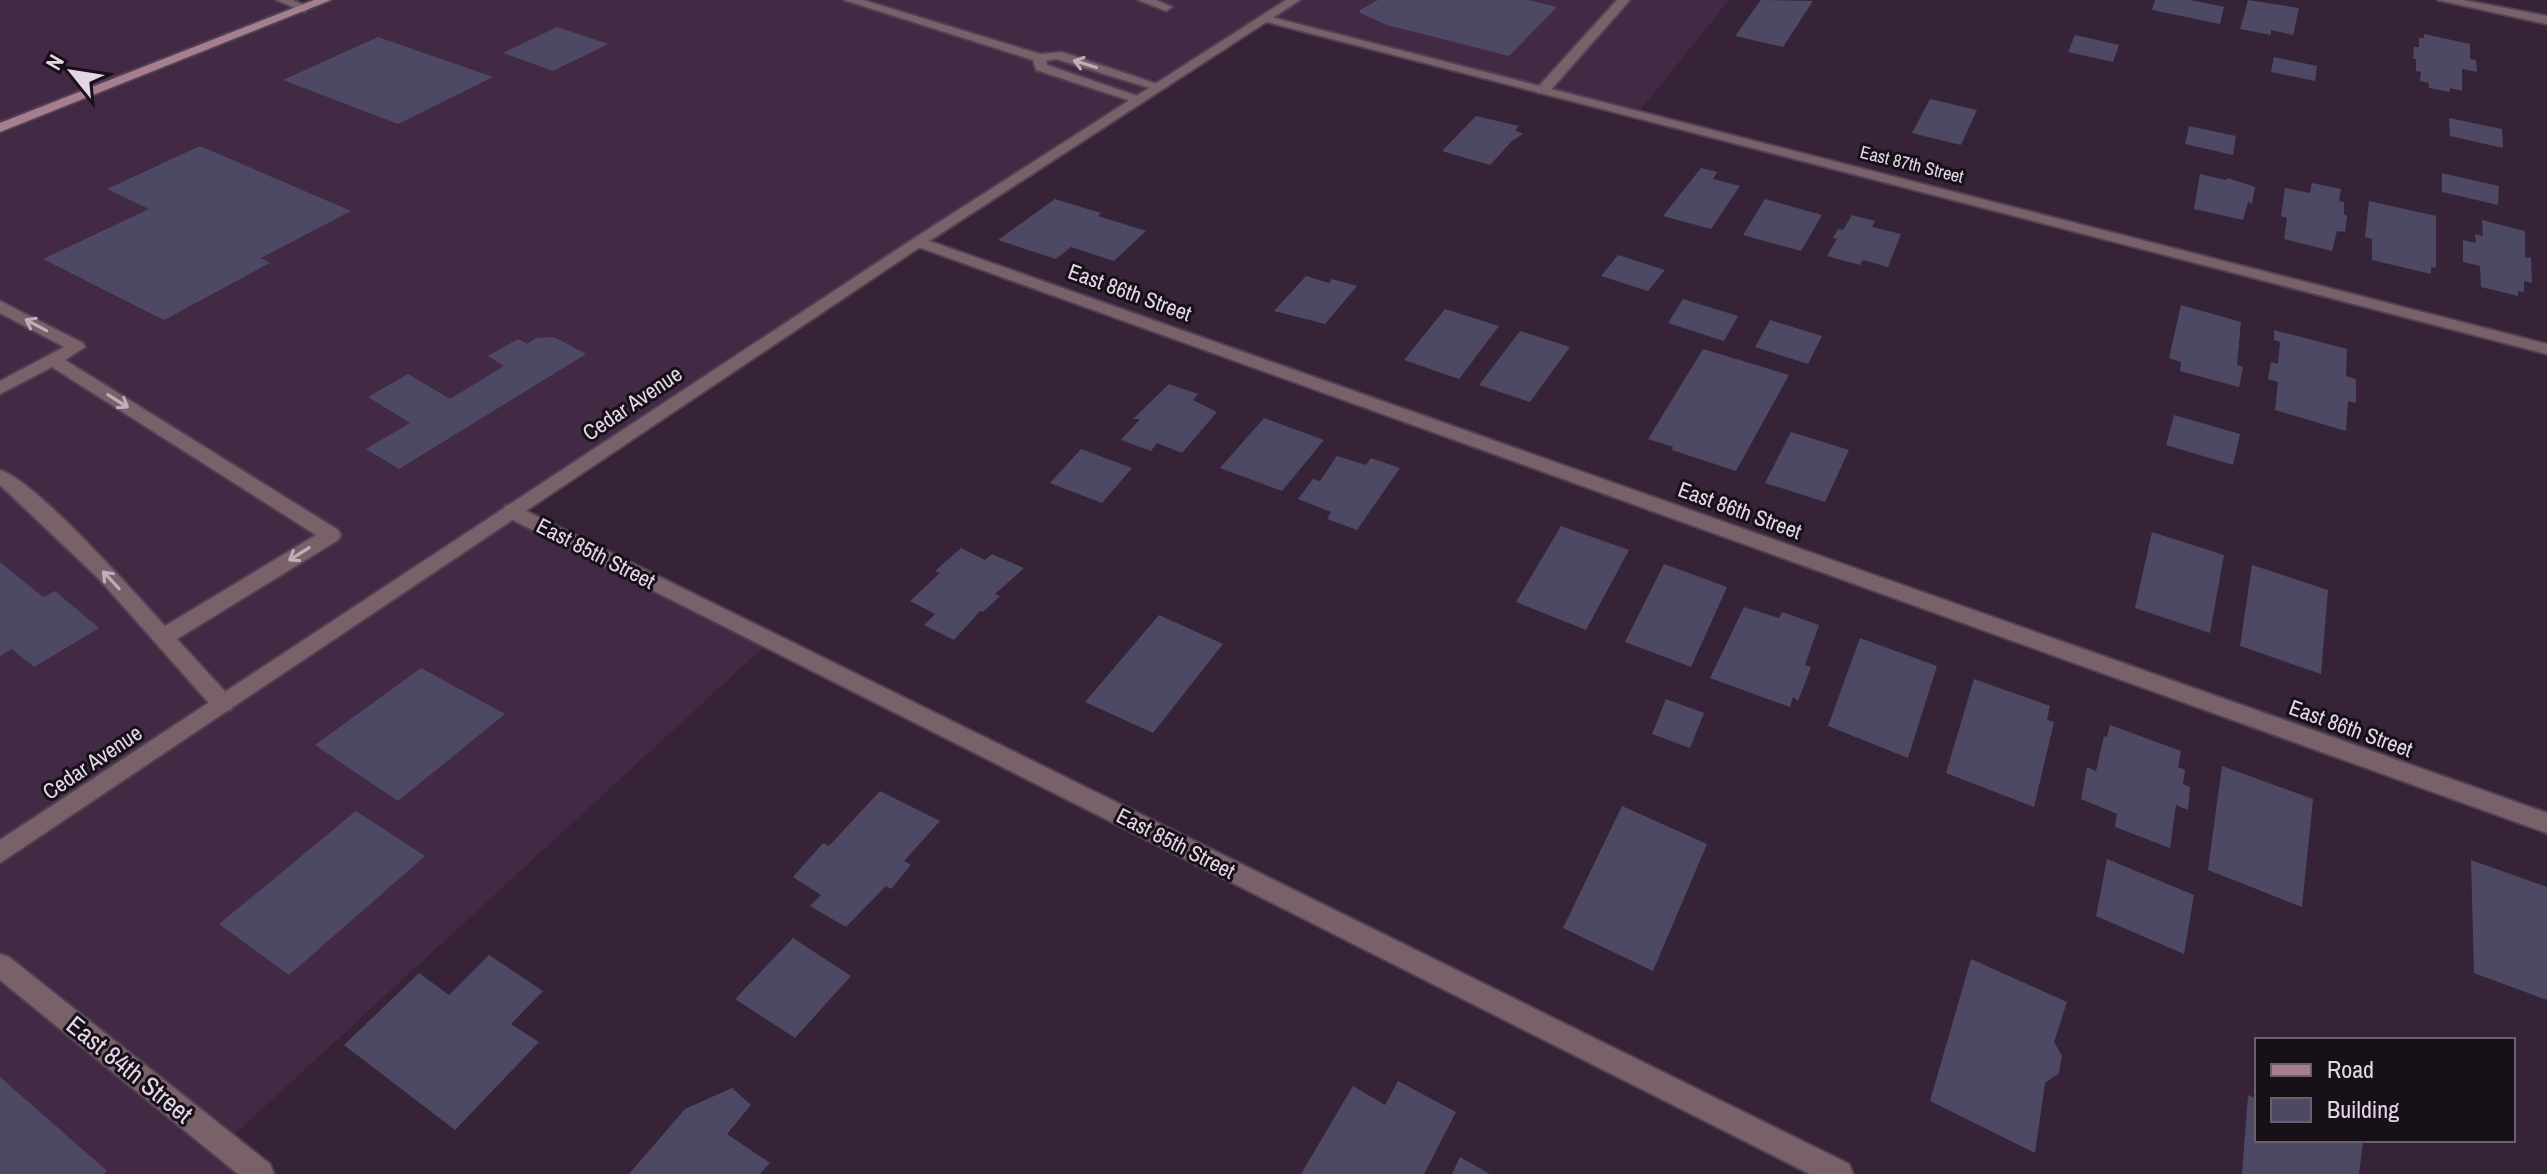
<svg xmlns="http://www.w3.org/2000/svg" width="2547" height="1174" font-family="'Archivo Narrow',sans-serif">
  <rect width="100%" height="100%" fill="#362338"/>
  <path fill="#422a44" d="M0,0H282L304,8L325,0H1729L1637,114L1267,18L513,510L771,640L224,1144L253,1174H0Z"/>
  <path fill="#4d4964" d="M1378,0H1528L1557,7L1509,56L1387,25L1360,13V10Z
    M1761,0L1813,1L1783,47L1735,36Z
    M2155,0H2191L2224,7L2220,24L2152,10Z
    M2248,0L2299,8L2293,35L2271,30V35L2240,29Z
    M557,27L608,44L553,71L503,53Z
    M2424,34L2470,44V59L2476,60L2477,72L2462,69V91L2450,88V92L2429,88V83L2420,81L2421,72L2416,71V59H2413L2414,47H2419V38H2424Z
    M2075,35L2119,45L2113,62L2068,52Z
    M378,37L493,77L398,124L283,80Z
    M2274,57L2317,66L2315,81L2271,72Z
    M1930,99L1977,110L1961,145L1912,133Z
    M1476,116L1519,126L1515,130L1523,134L1512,141L1490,165L1442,151Z
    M2449,118L2502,129L2503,148L2450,136Z
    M2189,126L2236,136L2233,155L2185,144Z
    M200,146L351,211L261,258L270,263L164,320L43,259L149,209L107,189Z
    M1701,168L1717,172L1713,179L1740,186L1711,229L1663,216Z
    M2442,173L2499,186L2498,205L2442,192Z
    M2200,174L2226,180L2228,178L2255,187L2252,204L2248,202L2243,220L2194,209Z
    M2312,183L2341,189L2339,201L2344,202V214L2347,216L2345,232L2337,231L2332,251L2284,239L2287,218L2281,216L2285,188L2310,193Z
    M1055,199L1101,213L1098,216L1146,231L1114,261L1071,247L1056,259L998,240Z
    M1765,199L1822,215L1801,251L1743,235Z
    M2369,201L2436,216V268L2431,267V274L2372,260V239L2365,237Z
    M1852,215L1875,221L1872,227L1901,234L1888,267L1863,260L1860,265L1827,256L1837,239L1833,238L1838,229L1843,230Z
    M2482,220L2525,231V257L2531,258L2532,283L2524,281V292L2518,291V296L2481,287L2480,266L2463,262V240L2476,243L2475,234L2483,236Z
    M1618,255L1665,270L1648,291L1601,276Z
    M1306,276L1329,283L1332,279L1357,286L1325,324L1274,311Z
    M1683,299L1738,316L1724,341L1668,323Z
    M2181,305L2241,322L2237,365L2243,367L2239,387L2180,371L2181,362L2169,358Z
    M1445,309L1499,326L1459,379L1404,360Z
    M1770,320L1822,336L1808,364L1755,347Z
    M2274,330L2347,349L2346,376L2356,379V403L2348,401L2346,431L2275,410L2278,382L2268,379L2271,362L2278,364L2280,342L2274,340Z
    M1520,331L1570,347L1530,402L1479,385Z
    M554,337L586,354L399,469L366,449L410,423L368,397L408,374L450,399L504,366L488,356L518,339L527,344L536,338Z
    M1703,349L1789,375L1736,471L1672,450L1673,447L1648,439Z
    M1169,384L1198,394L1193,400L1217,412L1182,453L1157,443L1151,451L1121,440L1140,419H1133Z
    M2174,415L2240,434L2233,465L2166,445Z
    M1264,418L1324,440L1282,491L1220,468Z
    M1791,432L1849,450L1825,502L1765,483Z
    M1081,449L1132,468L1102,503L1050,483Z
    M1337,456L1366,465L1371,458L1400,468L1357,530L1327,519L1331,512L1298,499L1313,479L1320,481Z
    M1561,526L1629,550L1586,630L1516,602Z
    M2152,532L2224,555L2210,633L2135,608Z
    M961,548L985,560L992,554L1024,568L995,594L1000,596L983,612L980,611L954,640L924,625L935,614L910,601L940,573L935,571Z
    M0,562L43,597L55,591L99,628L34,667L12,649L0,656Z
    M1664,564L1727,587L1691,667L1625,642Z
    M2252,565L2328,590L2321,674L2240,646Z
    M1744,607L1779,618L1782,612L1819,625L1805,665L1811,667L1798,701L1793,697L1790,707L1710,678Z
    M1159,615L1223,644L1153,733L1085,702Z
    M1860,638L1937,666L1908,758L1828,726Z
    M421,668L505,714L398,801L315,745Z
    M1974,679L2050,706L2047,720L2054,722L2034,807L1946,773Z
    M1666,699L1704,713L1690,748L1652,734Z
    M2110,725L2181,751L2178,767L2185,770L2183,784L2190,787L2188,810L2176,805L2170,848L2115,827L2117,814L2081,799L2087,767L2096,771L2104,736L2107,737Z
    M2222,766L2313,799L2302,907L2208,870Z
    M880,791L940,821L904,861L911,865L891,889L886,886L846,927L810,906L821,895L793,877L823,843L829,846Z
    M1622,806L1707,844L1653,971L1563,928Z
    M356,811L425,856L289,975L219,924Z
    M2107,859L2194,895L2184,954L2096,916Z
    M2471,860L2547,887V1000L2474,973Z
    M793,938L851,976L795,1038L735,999Z
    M489,955L543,991L511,1024L539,1042L455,1130L344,1045L419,973L449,995Z
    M1971,959L2067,1002L2054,1042L2062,1056L2059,1073L2045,1083L2035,1153L1930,1101Z
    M0,1077L107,1171L104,1174H0Z
    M1398,1081L1456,1112L1424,1174H1301L1353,1086L1385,1105Z
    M732,1088L751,1105L727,1134L770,1163L760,1174H629L685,1109Z
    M2248,1095L2257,1099V1140H2359L2363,1142L2359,1174H2242Z
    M1460,1157L1490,1174H1452Z"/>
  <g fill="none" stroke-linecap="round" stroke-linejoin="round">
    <g stroke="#524054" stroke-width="4">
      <path id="service" d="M844,0H863L1040,54L1062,52L1166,87L1159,91L1056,59L1046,61L1047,65L1146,99L1134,102L1036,70L1033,60Z
        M1138,0H1156L1172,7L1166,11Z
        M1617,0H1630L1548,93H1538V87Z
        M0,301L83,343L85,347L65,360L338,530L341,535L338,540L177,639L231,698L234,704L231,710L223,712L215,710L99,579L0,485V470C34,479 137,595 165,626L316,535L52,367L0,394V381L64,347L0,313Z"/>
    </g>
    <g stroke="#524054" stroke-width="4">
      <path id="minor" d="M276,0H293L310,8L304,12Z
        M1263,15L2547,344V354L1263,21Z
        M918,237L2547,813V833L913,245L910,242Z
        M512,504L1849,1164L1853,1174H1810L505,516L503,511L505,506Z
        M0,954L9,957L270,1164L274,1174H238L0,980Z"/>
    </g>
    <g stroke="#524054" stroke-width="4">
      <path id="tertiary" d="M1286,0H1300L923,245L0,863V840L913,239Z
        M2438,0H2463L2547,16V24Z"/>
    </g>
    <g stroke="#524054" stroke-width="4">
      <path id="secondary" d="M314,0H331L0,132V123Z"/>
    </g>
    <use href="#service" fill="#796169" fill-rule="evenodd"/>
    <use href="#minor" fill="#796169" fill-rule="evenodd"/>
    <use href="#tertiary" fill="#796169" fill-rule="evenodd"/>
    <use href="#secondary" fill="#a57f8d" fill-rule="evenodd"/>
  </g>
  <defs><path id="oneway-shaft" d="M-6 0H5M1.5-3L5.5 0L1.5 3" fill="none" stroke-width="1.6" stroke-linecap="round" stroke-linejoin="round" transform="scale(2)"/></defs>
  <g stroke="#beaeba">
    <use href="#oneway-shaft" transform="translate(1085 64) rotate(-163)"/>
    <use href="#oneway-shaft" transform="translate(36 325) rotate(-152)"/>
    <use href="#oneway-shaft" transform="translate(118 401) rotate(32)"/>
    <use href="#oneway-shaft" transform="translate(299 554) rotate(148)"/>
    <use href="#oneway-shaft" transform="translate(111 580) rotate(-133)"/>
  </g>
  <g text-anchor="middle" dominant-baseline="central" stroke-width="6" stroke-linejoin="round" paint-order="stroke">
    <g font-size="18" fill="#e3d7e5" stroke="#181019">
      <text transform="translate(1912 164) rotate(14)">East 87th Street</text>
    </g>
    <g font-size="22" fill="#e3d7e5" stroke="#181019">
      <text transform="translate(1130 292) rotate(20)">East 86th Street</text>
      <text transform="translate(632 403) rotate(-34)">Cedar Avenue</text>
      <text transform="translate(1740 510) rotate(20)">East 86th Street</text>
      <text transform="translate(596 553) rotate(27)">East 85th Street</text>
      <text transform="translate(2351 728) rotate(20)">East 86th Street</text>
      <text transform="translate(92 762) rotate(-34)">Cedar Avenue</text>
      <text transform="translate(1176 843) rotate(27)">East 85th Street</text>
    </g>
    <g font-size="26" fill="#e3d7e5" stroke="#181019">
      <text transform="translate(130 1069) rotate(39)">East 84th Street</text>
    </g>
  </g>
  <rect x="2255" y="1038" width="260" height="104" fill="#181019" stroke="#69606b" stroke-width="2"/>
  <rect x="2271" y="1064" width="40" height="12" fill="#a57f8d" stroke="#69606b" stroke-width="2"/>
  <text x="2327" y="1078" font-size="24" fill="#e3d7e5">Road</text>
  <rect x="2271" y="1098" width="40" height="24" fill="#4d4964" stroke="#69606b" stroke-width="2"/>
  <text x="2327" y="1118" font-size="24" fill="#e3d7e5">Building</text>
  <g transform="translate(72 72) rotate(300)" stroke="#181019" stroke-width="6" paint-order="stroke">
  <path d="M0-6L14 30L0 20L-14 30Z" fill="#e3d7e5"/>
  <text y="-12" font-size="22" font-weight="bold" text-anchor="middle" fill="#e3d7e5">N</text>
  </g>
</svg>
